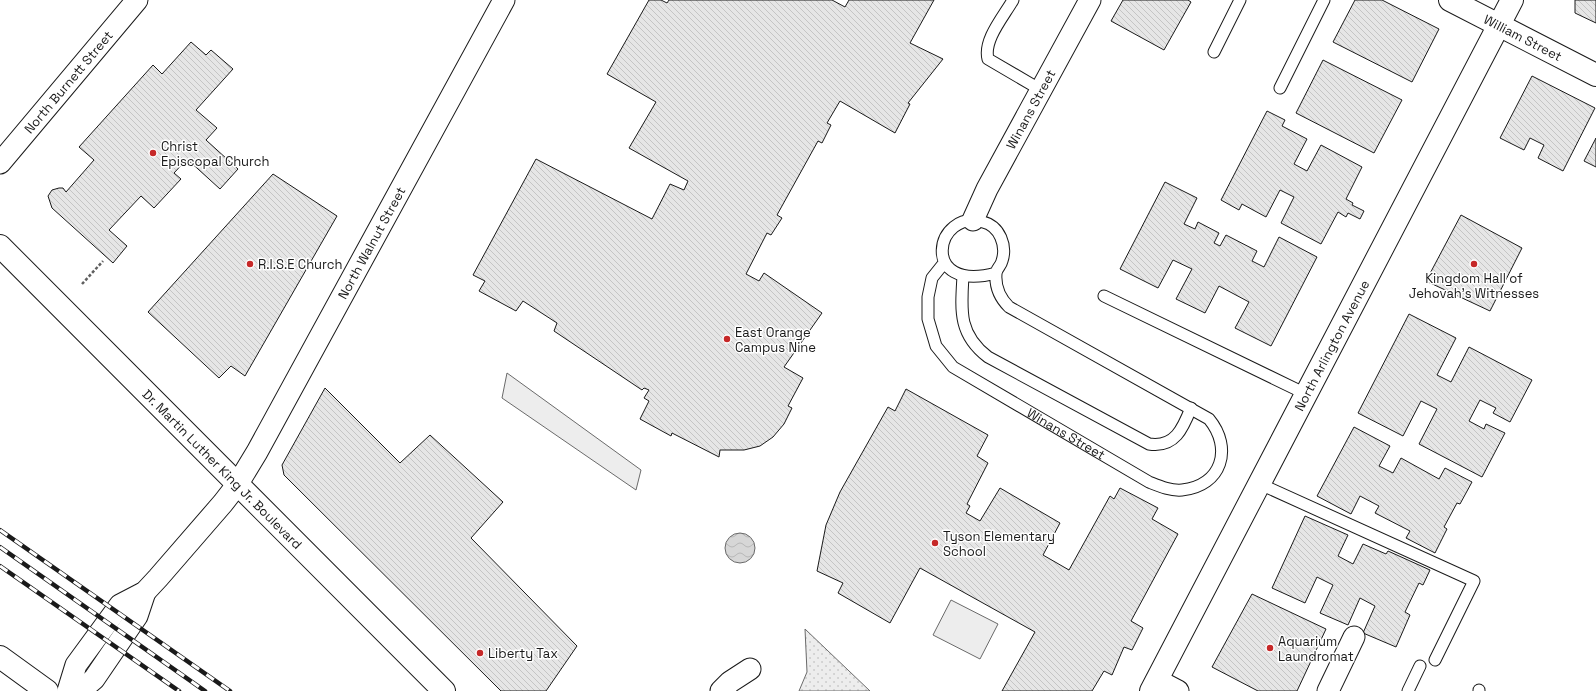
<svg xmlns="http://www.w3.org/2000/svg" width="1596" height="691" font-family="'Space Grotesk',sans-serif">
  <defs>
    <pattern id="grass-dots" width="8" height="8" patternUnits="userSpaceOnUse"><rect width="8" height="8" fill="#ededed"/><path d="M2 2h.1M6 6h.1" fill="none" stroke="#cbcbcb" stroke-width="1.8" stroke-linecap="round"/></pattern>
    <pattern id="water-waves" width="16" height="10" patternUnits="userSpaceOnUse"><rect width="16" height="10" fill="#d7d7d7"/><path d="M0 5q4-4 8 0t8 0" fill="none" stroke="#b8b8b8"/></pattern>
    <pattern id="building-back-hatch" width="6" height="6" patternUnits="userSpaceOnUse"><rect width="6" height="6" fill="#e6e6e6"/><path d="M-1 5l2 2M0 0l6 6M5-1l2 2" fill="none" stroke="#c5c5c5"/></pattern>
  </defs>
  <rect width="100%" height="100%" fill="#fff"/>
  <path fill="url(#grass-dots)" stroke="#6a6a6a" d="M805,629L870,691H799L807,672Z"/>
  <path fill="#ededed" stroke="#6a6a6a" d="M507,373L641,470L636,490L502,398Z
    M951,600L998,624L980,659L933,635Z"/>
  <path fill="url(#water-waves)" stroke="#6a6a6a" d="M725 548a15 15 0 1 1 30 0a15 15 0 1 1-30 0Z"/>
  <path fill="url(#building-back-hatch)" stroke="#1a1a1a" d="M649,0H661L667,3L669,0H832L845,7L849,0H934L910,43L943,59L908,103L910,104L895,133L840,101L827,123L831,125L822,143L818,141L777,215L782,218L771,235L767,233L746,274L759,281L764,273L822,313L784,367L803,378L788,406L792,408L784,424L773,437L760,446L744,450H720L719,457L672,433L671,436L640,419L649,401L644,398L649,390L644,388L642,390L554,331L557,323L523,301L516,311L479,291L485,281L473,275L536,159L652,219L670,184L684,190L688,181L629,148L656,102L607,74Z
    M1123,0H1188L1191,2L1164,50L1111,21Z
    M1355,0H1382L1439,29L1412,82L1333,42Z
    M1575,0H1596V23L1575,13Z
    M191,42L206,55L211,50L233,69L196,110L217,128L206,140L238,169L220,189L187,159L174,173L181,179L154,208L141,196L109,230L127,246L113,263L52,208L48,196L52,190L59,188H63L66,192L94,160L79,147L153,65L162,74Z
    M1323,60L1402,100L1374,153L1296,113Z
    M1532,76L1595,108L1563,171L1538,158L1544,145L1530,138L1524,150L1500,138Z
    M1267,111L1285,120L1282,126L1307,139L1294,164L1307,171L1321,145L1362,167L1346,199L1353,203L1352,205L1364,211L1360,219L1348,213L1346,217L1338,212L1321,244L1281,223L1294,197L1280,190L1266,217L1242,204L1239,210L1221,200Z
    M1596,138V167L1584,161Z
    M273,174L337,216L245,376L231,366L219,378L148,312Z
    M1165,182L1197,198L1184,224L1195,229L1198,222L1219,233L1214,243L1220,246L1226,235L1257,251L1252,261L1264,267L1279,237L1317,257L1271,346L1235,328L1249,302L1219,286L1205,313L1176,299L1192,269L1173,260L1158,288L1120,269Z
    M1461,215L1522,248L1490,311L1426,281Z
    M1409,314L1456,338L1437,375L1451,382L1469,347L1532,380L1510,422L1493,413L1496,408L1480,400L1469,421L1484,429L1486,424L1505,433L1482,477L1419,444L1437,409L1421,401L1403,436L1358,413Z
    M325,388L400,463L430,435L503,502L471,538L577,646L546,691H501L284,475L282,465Z
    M906,389L988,435L977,456L988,463L967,504L970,506L966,513L980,521L1000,488L1060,523L1043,555L1069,570L1110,496L1114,499L1120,488L1158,508L1152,519L1178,534L1131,621L1143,628L1132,650L1124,647L1112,675L1104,671L1092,691H1002L1035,632L920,568L890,623L838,593L843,583L817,571L826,525L840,492L888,407L895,411Z
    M1354,427L1390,446L1379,466L1393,473L1401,458L1439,479L1445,468L1472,482L1460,504L1457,503L1444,527L1447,529L1435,553L1406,538L1410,531L1375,513L1379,506L1360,496L1351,514L1317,496Z
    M1305,516L1348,535L1338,556L1353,564L1363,544L1386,554L1388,551L1430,570L1423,585L1419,583L1405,612L1410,615L1396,647L1363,633L1375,606L1360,598L1348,625L1320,613L1333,585L1317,577L1305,603L1272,588Z
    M1252,594L1326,629L1297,691H1258L1212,667Z"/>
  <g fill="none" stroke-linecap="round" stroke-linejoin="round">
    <g stroke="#1a1a1a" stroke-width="13">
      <g id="lane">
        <path d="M1013,0C1004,16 983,40 988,59L1041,90"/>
        <path d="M1214,52L1240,0"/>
        <path d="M1280,88L1324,0"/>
        <path id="s1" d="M944,263L932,278L928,297V319L936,346L953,367L1149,482C1159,486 1170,491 1182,490C1222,486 1233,448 1209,419L1009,307C1000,298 995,287 996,274C996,269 1001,266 1002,261C1007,246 1000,226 983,222C935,208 918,294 996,273"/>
        <path d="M963,276C961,310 958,334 988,357L1149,444C1175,448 1183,428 1191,408"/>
        <path d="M1104,296L1306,394"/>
        <path d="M1260,484L1474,581L1435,660"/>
        <path d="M1408,691L1420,666"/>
        <path d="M1479,691V690"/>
      </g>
    </g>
    <g stroke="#1a1a1a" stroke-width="23">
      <g id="street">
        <path id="s2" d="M0,163L137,0"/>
        <path id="s3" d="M973,220L987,189L1090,0"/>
        <path d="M1157,680L1178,691"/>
        <path id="s4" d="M68,691L76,665L120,605L145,592L158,578L223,503L237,485L257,452L504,0"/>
        <path d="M80,691L94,679L137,616L145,592"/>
        <path d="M721,691L730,682L750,669"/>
        <path d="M1328,691L1354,637"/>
      </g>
    </g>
    <g stroke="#1a1a1a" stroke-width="24">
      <g id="secondary">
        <path id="s5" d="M1450,0L1596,75"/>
        <path d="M0,657L47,691"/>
        <path id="s6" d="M1151,691L1512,0"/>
      </g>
    </g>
    <g stroke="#1a1a1a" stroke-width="24">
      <g id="primary">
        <path id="s7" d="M0,246L444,691"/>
      </g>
    </g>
    <path stroke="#5f5f5f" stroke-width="2.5" stroke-dasharray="3 2" stroke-linecap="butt" d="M82,284L103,261"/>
    <use href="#lane" stroke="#fff" stroke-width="11"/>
    <use href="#street" stroke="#fff" stroke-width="21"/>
    <use href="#secondary" stroke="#fff" stroke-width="22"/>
    <use href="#primary" stroke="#fff" stroke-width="22"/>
    <g stroke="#1a1a1a" stroke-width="4.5">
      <path id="rail" d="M0,530L230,691
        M0,547L205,691
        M0,566L179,691"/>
    </g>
    <use href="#rail" stroke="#fff" stroke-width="3" stroke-dasharray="9" stroke-linecap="butt"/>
  </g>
  <g fill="#c62828" stroke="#fff" stroke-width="1.5">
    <circle cx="153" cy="153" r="4"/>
    <circle cx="250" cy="264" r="4"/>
    <circle cx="1474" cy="264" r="4"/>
    <circle cx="727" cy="339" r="4"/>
    <circle cx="935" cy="543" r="4"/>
    <circle cx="1270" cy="648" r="4"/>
    <circle cx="480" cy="653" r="4"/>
  </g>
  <g text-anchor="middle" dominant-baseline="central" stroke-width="3" stroke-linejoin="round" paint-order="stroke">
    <g font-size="13" fill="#1a1a1a" stroke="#fff">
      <text stroke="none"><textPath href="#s5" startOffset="82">William Street</textPath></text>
      <text stroke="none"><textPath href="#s2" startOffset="106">North Burnett Street</textPath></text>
      <text stroke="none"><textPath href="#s3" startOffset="125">Winans Street</textPath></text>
      <text stroke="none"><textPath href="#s4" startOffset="548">North Walnut Street</textPath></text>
      <text stroke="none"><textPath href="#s6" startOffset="390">North Arlington Avenue</textPath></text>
      <text stroke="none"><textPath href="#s1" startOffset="247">Winans Street</textPath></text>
      <text stroke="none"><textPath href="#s7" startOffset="315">Dr. Martin Luther King Jr. Boulevard</textPath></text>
    </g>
    <g font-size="13" fill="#1a1a1a" stroke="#fff" text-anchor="start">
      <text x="161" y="146">Christ<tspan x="161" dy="15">Episcopal Church</tspan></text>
      <text x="258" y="264">R.I.S.E Church</text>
      <text x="1474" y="278" text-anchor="middle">Kingdom Hall of<tspan x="1474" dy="15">Jehovah's Witnesses</tspan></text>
      <text x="735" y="332">East Orange<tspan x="735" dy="15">Campus Nine</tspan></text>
      <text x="943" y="536">Tyson Elementary<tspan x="943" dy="15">School</tspan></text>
      <text x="1278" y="641">Aquarium<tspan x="1278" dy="15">Laundromat</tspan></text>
      <text x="488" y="653">Liberty Tax</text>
    </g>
  </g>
</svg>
